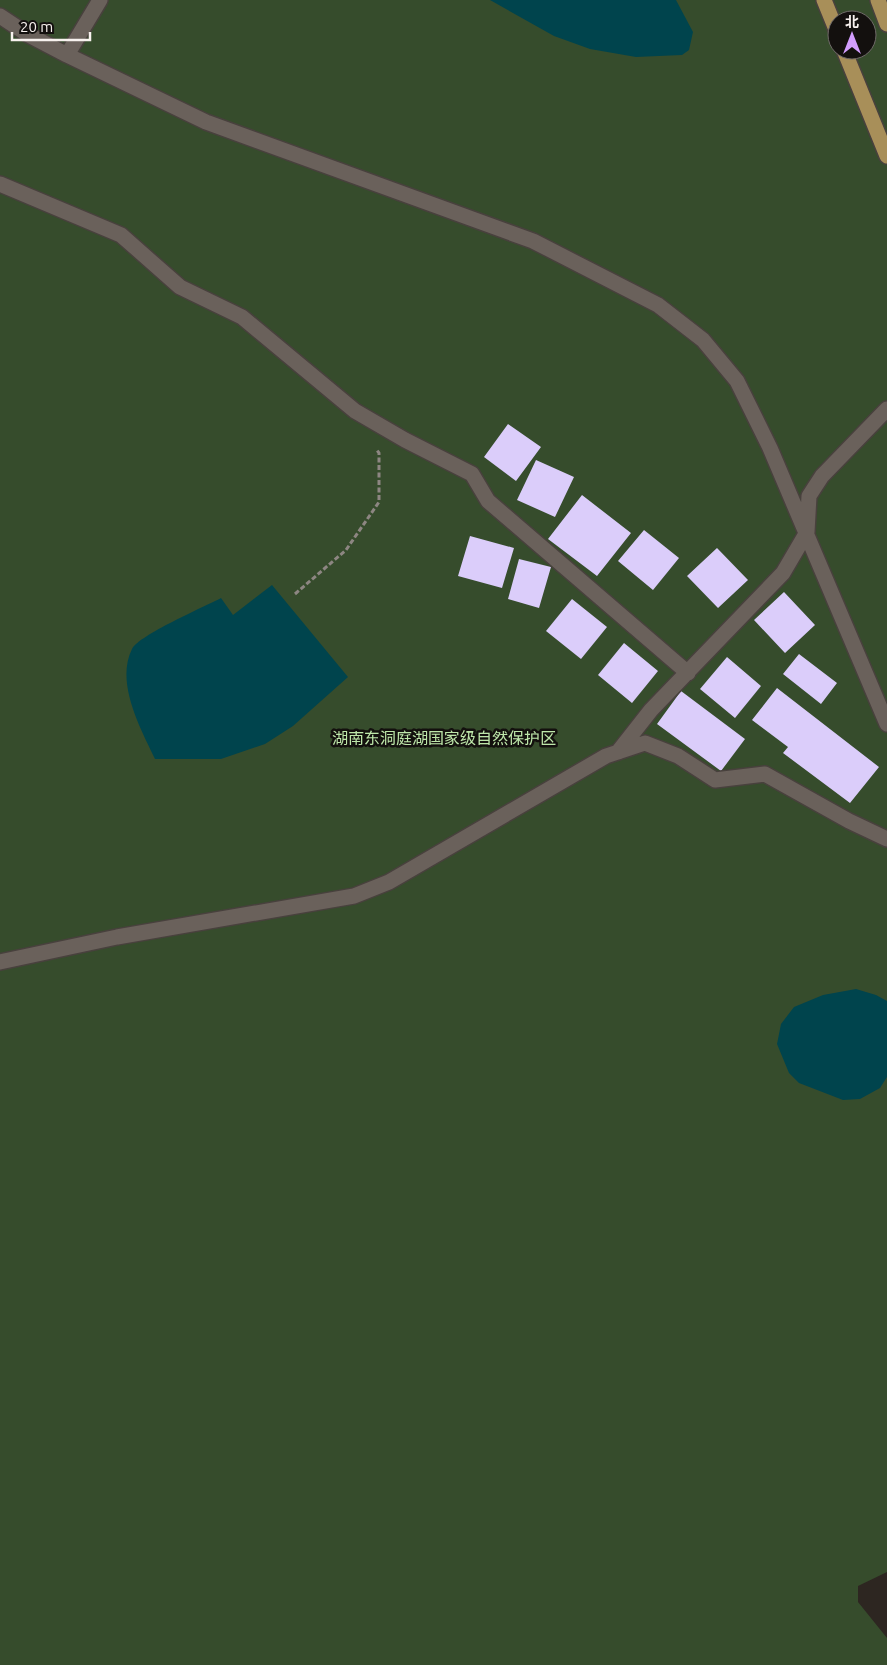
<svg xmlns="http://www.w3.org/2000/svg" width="887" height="1665" font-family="Ubuntu,'Noto Sans SC',sans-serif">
  <rect width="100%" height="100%" fill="#2d2621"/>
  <path fill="#364c2c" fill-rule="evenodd" d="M0,0H887V1572L858,1586V1602L887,1638V1665H0ZM837,20H867V50H837Z"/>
  <path fill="#00444d" d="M490,0H676L693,32L689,50L682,55L636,57L590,49L554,36Z
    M272,585L348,677L293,726L265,744L221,759H155C141,729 115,683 132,649C139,635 204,607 221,598L233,615Z
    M856,989L876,995L887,1001V1077L880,1088L860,1099L843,1100L799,1083L789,1073L777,1044L781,1024L794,1007L823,995Z"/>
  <path fill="#dbcdfa" d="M508,424L541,447L516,481L484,457Z
    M536,460L574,477L555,517L517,500Z
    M582,495L631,533L597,576L548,539Z
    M644,530L679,558L653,590L618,561Z
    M470,536L514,548L502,588L458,576Z
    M717,548L748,580L718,608L687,576Z
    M519,559L551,567L539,608L508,599Z
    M784,592L815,625L785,653L754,620Z
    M572,599L607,627L581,659L546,631Z
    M624,643L658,671L632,703L598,675Z
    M799,654L837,683L821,704L783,674Z
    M727,657L761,686L735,718L700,689Z
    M777,688L879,767L850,803L783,753L788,747L752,720Z
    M681,691L745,739L721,771L657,724Z"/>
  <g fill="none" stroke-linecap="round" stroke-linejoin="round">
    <g stroke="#48413d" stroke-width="18">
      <path id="minor" d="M0,16L27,34L67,55L206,122L533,241L658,305L703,340L737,381L770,448L887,724
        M67,55L100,0
        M0,184L121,235L180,287L242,317L355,411L405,440L472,474L488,501L688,673
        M618,752L651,710L783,573L807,532L809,496L822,476L887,409
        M0,962L117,937L354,896L389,882L606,756L645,743L678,756L715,780L765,774L849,821L887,839"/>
    </g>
    <g stroke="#48413d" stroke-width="18">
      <path id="major" d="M824,0L837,32
        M878,0L887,24
        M844,50L887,156"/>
    </g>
    <path stroke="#8d8682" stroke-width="3" stroke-dasharray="5 2.5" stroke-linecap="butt" d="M295,594L346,550L379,502V453L376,449"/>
    <use href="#minor" stroke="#6a615b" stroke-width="15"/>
    <use href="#major" stroke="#a88f59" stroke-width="15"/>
  </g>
  <g text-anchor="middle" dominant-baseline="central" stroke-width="5" stroke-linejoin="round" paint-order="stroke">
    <g font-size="16" fill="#bee7aa" stroke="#13100e">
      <text x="444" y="738">湖南东洞庭湖国家级自然保护区</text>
    </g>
  </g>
  <g transform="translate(852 35)"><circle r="24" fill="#13100e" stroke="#6f6a68"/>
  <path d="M0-4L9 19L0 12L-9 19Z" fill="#d29dfd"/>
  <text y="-8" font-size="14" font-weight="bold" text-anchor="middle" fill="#f8f2ef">北</text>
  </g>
  <path d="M12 32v8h78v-8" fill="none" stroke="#f8f2ef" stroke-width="2.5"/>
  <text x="20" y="32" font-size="15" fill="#f8f2ef" stroke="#13100e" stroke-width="4" paint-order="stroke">20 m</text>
</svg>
